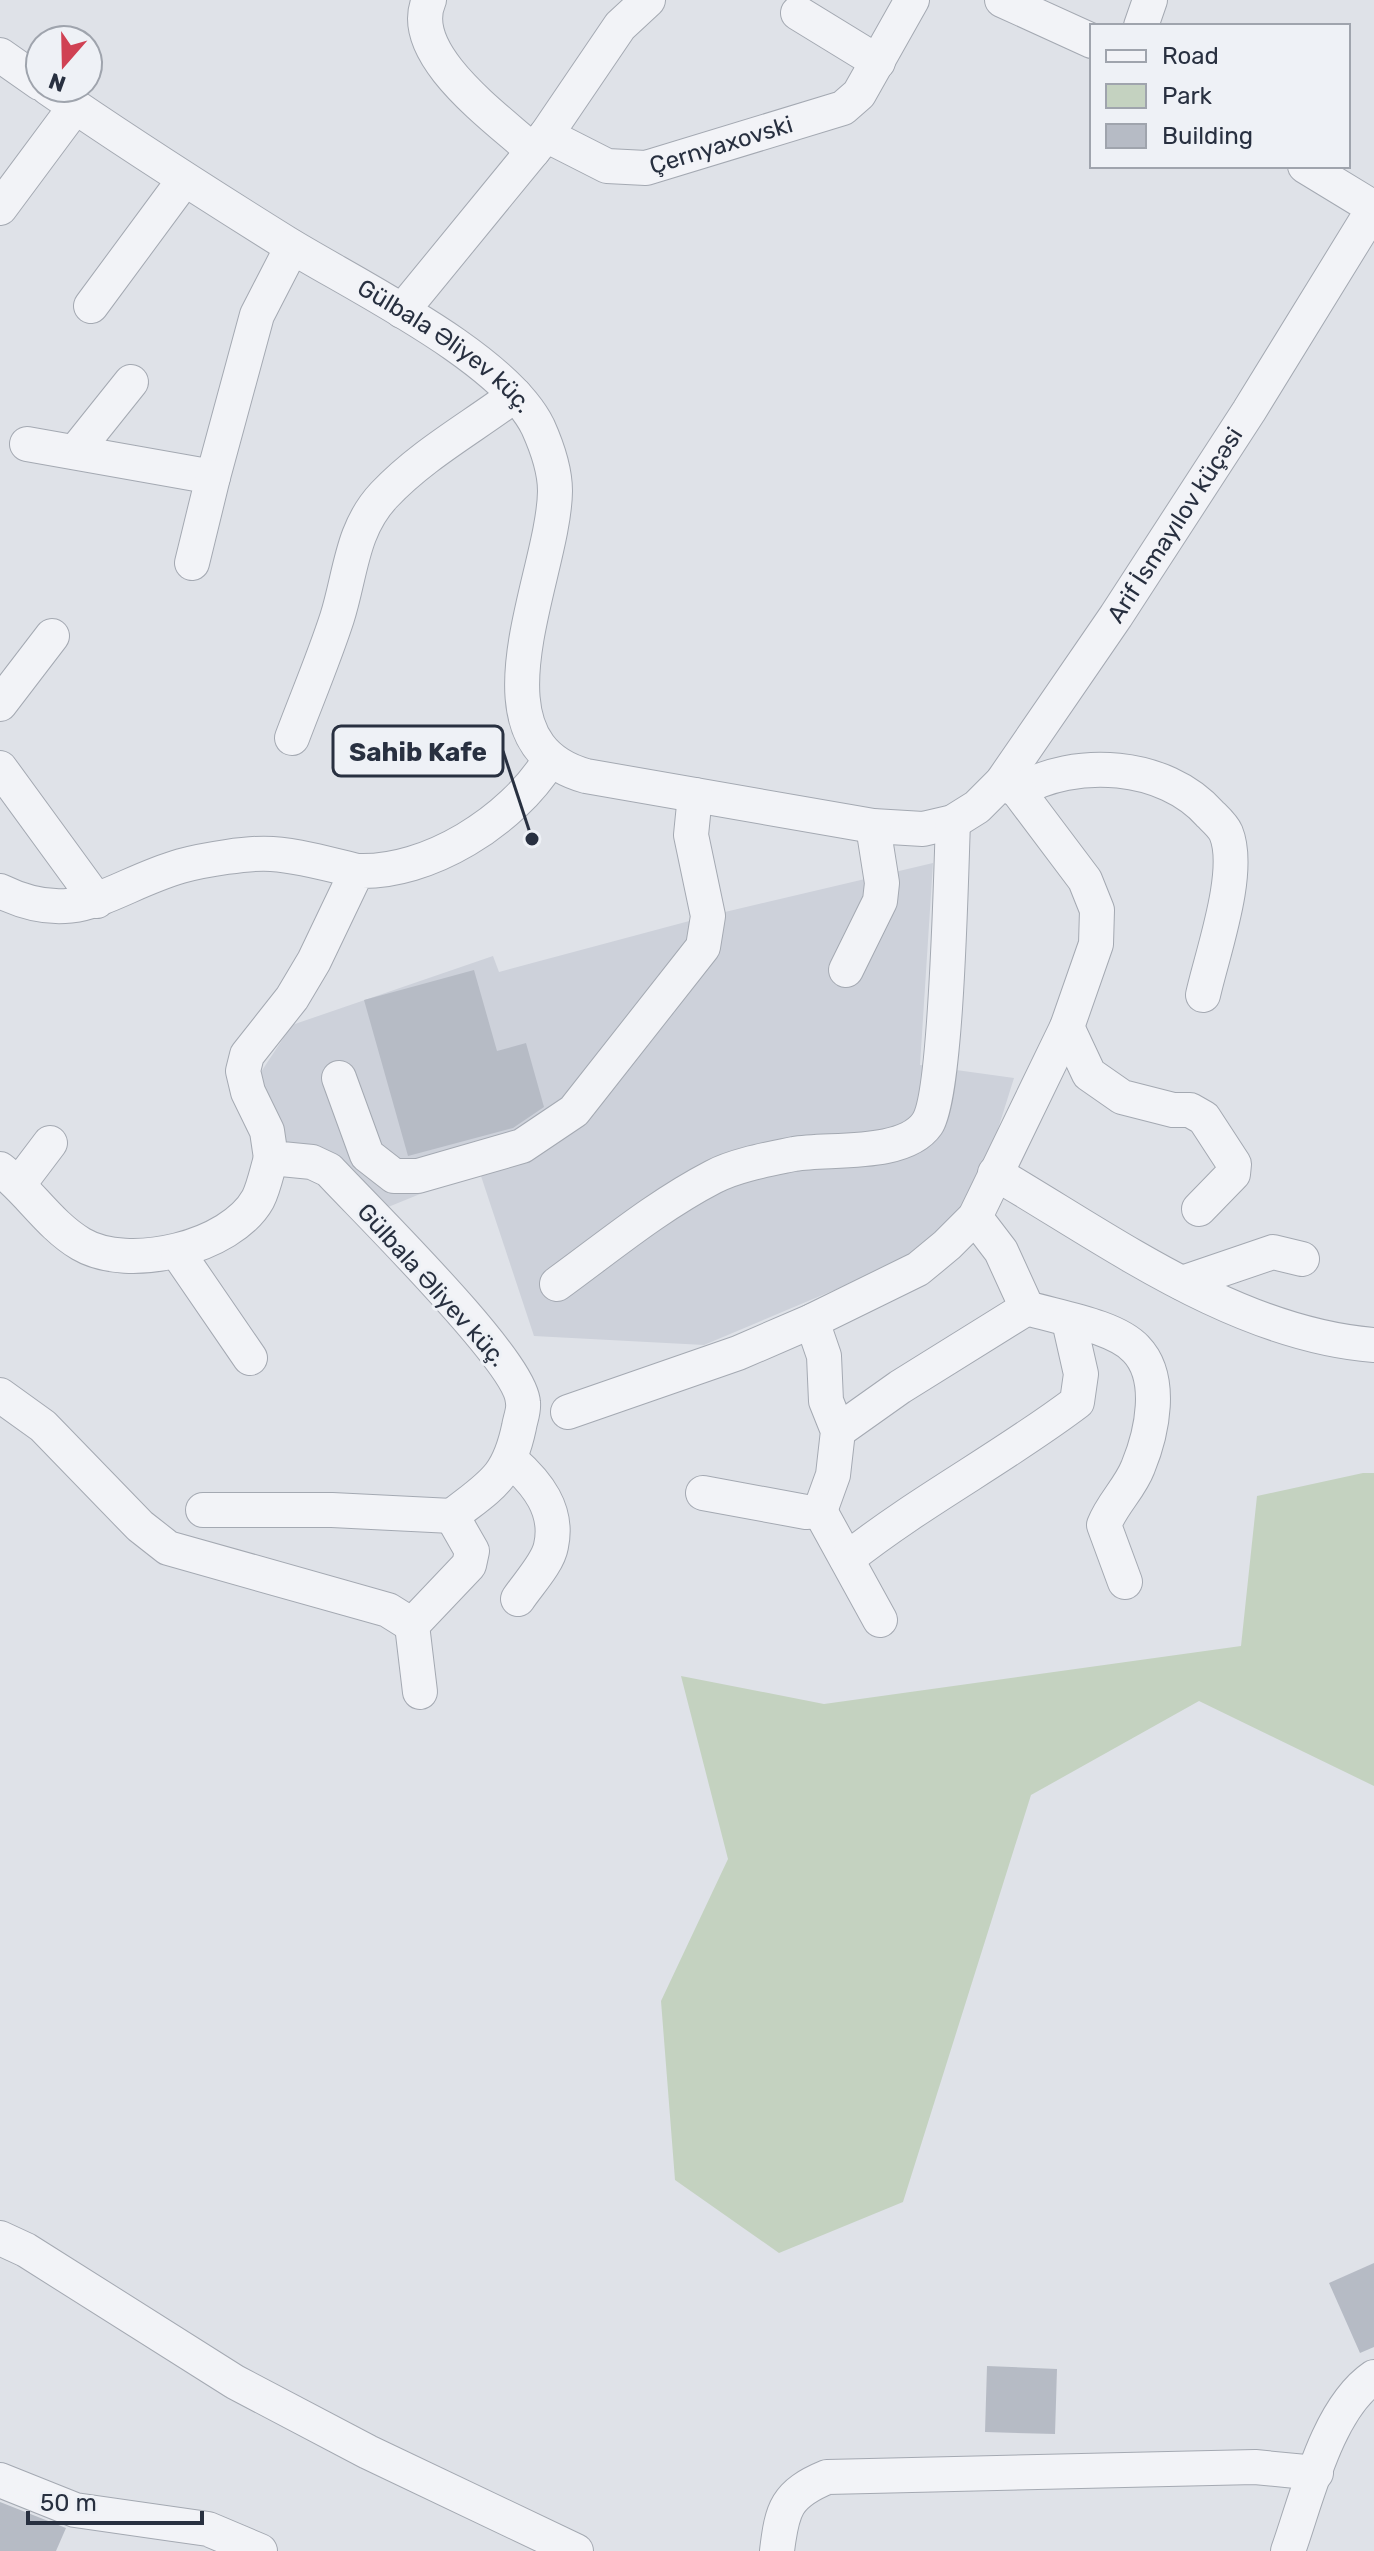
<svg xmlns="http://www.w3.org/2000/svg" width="1374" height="2551" font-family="Rubik,sans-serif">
  <rect width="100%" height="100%" fill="#dfe2e8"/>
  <path fill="#cdd1da" d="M933,863L920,1065L1014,1078L997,1132L960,1215L922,1253L704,1345L534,1336L479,1170L371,1214L284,1149L259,1075L292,1025L493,956L499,972L708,916Z"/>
  <path fill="#c4d2c0" d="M1363,1473H1374V1786L1199,1701L1031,1795L903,2202L779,2253L675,2180L661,2001L728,1859L681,1676L824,1704L1241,1646L1257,1496Z"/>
  <path fill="#b6bbc5" d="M474,970L497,1051L526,1043L544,1107L513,1128L408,1156L364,1000Z
    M1374,2263V2347L1360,2353L1329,2283Z
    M987,2366L1057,2369L1055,2434L985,2432Z
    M0,2502L66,2528L56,2551H0Z"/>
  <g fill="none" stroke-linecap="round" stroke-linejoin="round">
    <g stroke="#a4a9b2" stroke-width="36">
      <g id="minor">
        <path d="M429,0C405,54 497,118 533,151"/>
        <path d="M1002,0L1092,41"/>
        <path d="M798,13L878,62"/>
        <path d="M1141,26L1150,0"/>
        <path d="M0,55L40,83"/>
        <path id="s1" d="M48,88C126,142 206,193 286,243C354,285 504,357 538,427C547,447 555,469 555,491C554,576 464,742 586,776L873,826L923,829L953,822L977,807L1002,782L1116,616L1249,411L1374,208L1305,166"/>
        <path id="s2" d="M546,135L607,166L646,168L843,108L859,94L912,0"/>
        <path d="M0,208L75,107"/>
        <path d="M91,306L184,180"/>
        <path d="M402,311L546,135L620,26L648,0"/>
        <path d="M27,444L213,477L257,315L292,247"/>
        <path d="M75,452L131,382"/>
        <path d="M192,563L213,477"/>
        <path d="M0,704L52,636"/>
        <path d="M292,738C307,698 324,658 337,618C351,574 351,530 384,495C423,454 471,428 515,395"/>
        <path d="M0,768L97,901"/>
        <path d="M1018,791C1075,757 1165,763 1210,814C1215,819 1223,826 1226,833C1242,872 1212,954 1203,995"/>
        <path d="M0,891C78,929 109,887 181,866C203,860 250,852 272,854C300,856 329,864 357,871"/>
        <path d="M846,970L880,901L882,883L873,826"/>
        <path d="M1067,1027L1089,1074L1122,1097L1173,1110H1190L1204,1118L1234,1164L1233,1174L1199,1209"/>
        <path d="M339,1078L367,1155L394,1176H418L522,1146L574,1111L703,947L708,916L691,835L695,795"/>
        <path d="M0,1169C29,1191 49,1225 81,1244C128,1272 231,1248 258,1199C264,1187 267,1171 271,1158"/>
        <path d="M995,1173C1111,1241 1236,1334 1374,1345"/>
        <path d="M19,1184L50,1143"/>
        <path d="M975,1217L1001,1251L1027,1308C1056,1317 1115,1326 1136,1349C1164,1378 1152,1433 1138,1467C1130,1488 1112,1504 1104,1525L1125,1582"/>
        <path d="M178,1253L250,1358"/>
        <path d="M1182,1283L1273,1252L1302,1259"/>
        <path d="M557,1284C608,1247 657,1206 713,1177C735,1165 770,1159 794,1154C830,1148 904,1157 927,1124C947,1095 951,870 953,822"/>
        <path d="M0,1395L43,1426L140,1526L168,1548L388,1610L412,1625"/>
        <path d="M568,1412L738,1353L812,1321L918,1269L947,1245L975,1217L1067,1027L1096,944L1097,910L1085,880L1018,791L1002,782"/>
        <path d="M838,1431L900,1387L1027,1308"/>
        <path d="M512,1461C537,1483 559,1510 551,1546C548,1563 528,1584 518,1599"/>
        <path d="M703,1493L806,1512L820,1511L833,1475L838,1431L826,1401L824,1356L812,1321"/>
        <path d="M203,1510H332L452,1516"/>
        <path d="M820,1511L880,1620"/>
        <path d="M847,1559C920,1501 1003,1458 1077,1402L1081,1374L1069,1321"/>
        <path d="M412,1625L469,1565L472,1551L452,1516C491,1485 508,1479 519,1427C520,1420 524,1411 523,1403C522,1362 364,1208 329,1170L312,1162L271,1158L267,1131L248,1092L243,1071L247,1055L292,998L314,961L357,871C428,874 512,821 549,761"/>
        <path d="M412,1625L420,1692"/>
        <path d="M0,2238L26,2250L235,2382L368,2452L576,2551"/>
        <path d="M0,2480L75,2510L208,2529L260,2551"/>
        <path d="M777,2551C782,2509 786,2494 827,2477L1255,2467L1316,2473"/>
        <path d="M1288,2551C1307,2498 1327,2409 1374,2377"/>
      </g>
    </g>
    <use href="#minor" stroke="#f2f3f7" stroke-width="34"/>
  </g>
  <g text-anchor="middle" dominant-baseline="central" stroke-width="6" stroke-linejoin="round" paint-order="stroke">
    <g font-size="24" fill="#283040" stroke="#eef1f6">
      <text stroke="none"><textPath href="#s2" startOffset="186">Çernyaxovski</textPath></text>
      <text stroke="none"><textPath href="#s1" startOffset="474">Gülbala Əliyev küç.</textPath></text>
      <text stroke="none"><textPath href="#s1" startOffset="1730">Arif İsmayılov küçəsi</textPath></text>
      <text transform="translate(432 1285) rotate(48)">Gülbala Əliyev küç.</text>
    </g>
  </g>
  <path fill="none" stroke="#283040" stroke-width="3" d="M532 839L503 751"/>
  <circle fill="#283040" stroke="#eef1f6" stroke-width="3" cx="532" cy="839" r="8"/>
  <rect fill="#eef1f6" stroke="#283040" stroke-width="3" x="333" y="726" width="170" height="50" rx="8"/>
  <g font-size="26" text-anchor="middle" font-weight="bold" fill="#283040">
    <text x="418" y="761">Sahib Kafe</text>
  </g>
  <rect x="1090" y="24" width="260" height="144" fill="#eef1f6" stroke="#9fa4ad" stroke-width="2"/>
  <rect x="1106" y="50" width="40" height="12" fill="#f2f3f7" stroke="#9fa4ad" stroke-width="2"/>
  <text x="1162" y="64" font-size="24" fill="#283040">Road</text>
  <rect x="1106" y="84" width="40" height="24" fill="#c4d2c0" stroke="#9fa4ad" stroke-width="2"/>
  <text x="1162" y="104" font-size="24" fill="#283040">Park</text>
  <rect x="1106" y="124" width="40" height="24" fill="#b6bbc5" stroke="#9fa4ad" stroke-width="2"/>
  <text x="1162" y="144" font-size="24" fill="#283040">Building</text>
  <g transform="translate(64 64) rotate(200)"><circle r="38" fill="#eef1f6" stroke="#9fa4ad" stroke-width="2"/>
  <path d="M0-6L14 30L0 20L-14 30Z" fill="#d04153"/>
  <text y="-12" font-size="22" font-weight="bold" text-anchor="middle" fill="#283040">N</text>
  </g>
  <path d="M28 2511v12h174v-12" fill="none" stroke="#283040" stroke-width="4"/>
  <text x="40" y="2511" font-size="24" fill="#283040" stroke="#eef1f6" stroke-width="6" paint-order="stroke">50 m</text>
</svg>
